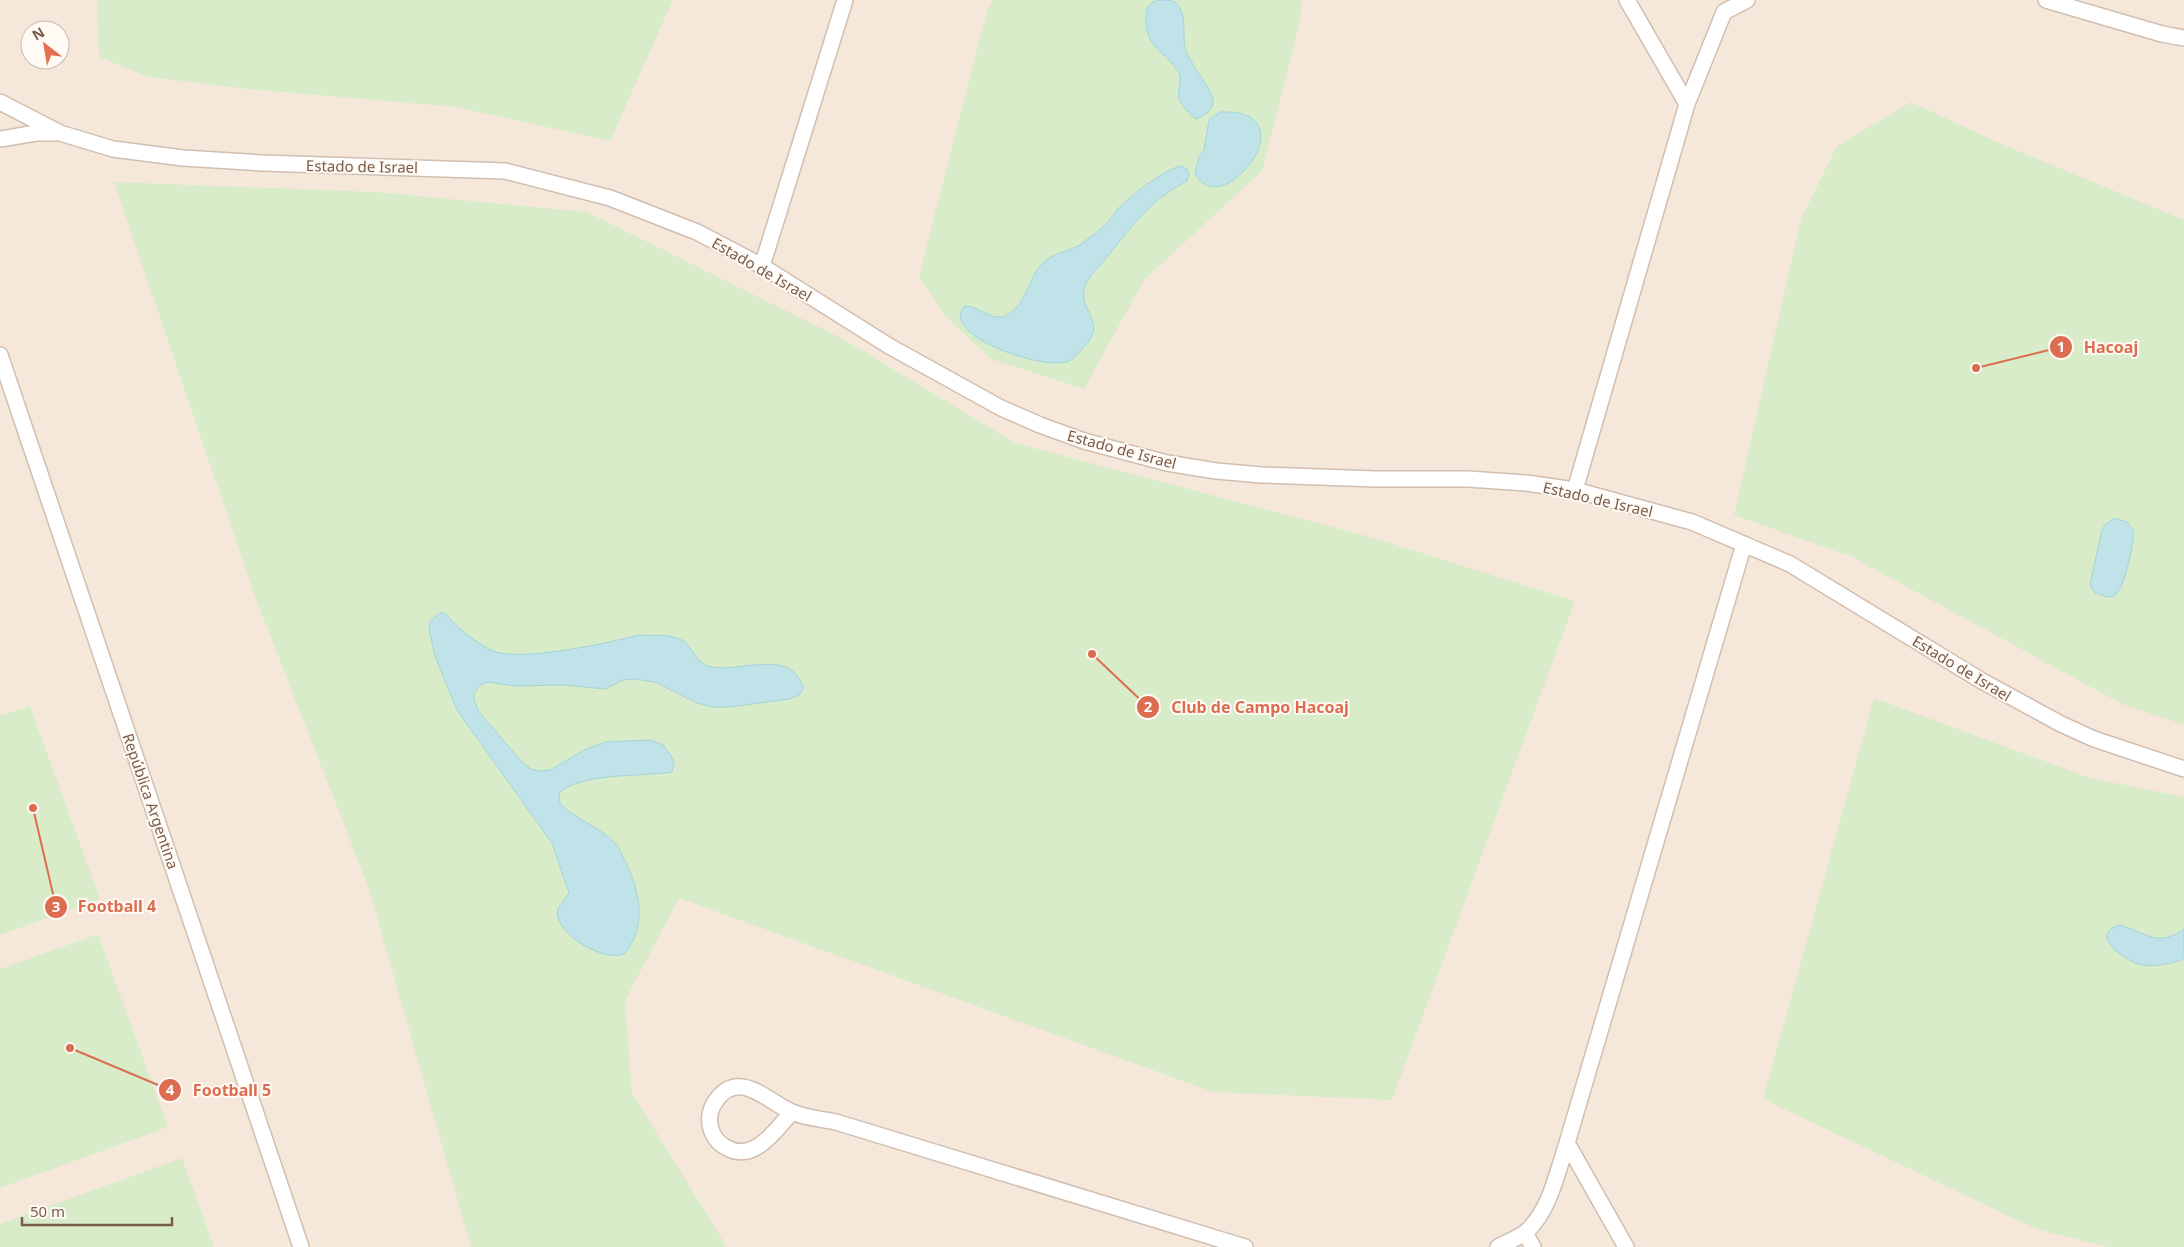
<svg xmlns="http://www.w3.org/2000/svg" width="2184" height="1247" font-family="'Noto Sans',sans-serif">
  <rect width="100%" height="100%" fill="#fdf6ec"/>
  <path fill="#f5e8da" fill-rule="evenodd" d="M0,0H2184V1247H0ZM30,30H60V60H30Z"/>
  <path fill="#d8ecc9" d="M97,0H673L610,141L456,107L247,89L149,77L99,57Z
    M993,0H1302L1299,26L1262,171L1144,280L1084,389L991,359L945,316L919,276L987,11Z
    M1911,102L1997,142L2184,220V725L2122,704L1852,557L1734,515L1801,219L1837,146Z
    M114,182L376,192L587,212L845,340L1015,443L1374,538L1575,601L1392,1100L1213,1092L679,898L625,1001L632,1093L727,1247H471L368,886L254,594Z
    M1874,698L2090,778L2184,797V1247H2108L2036,1229L1763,1099Z
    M30,706L100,899L0,935V716Z
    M98,934L168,1127L0,1188V969Z
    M182,1158L214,1247H0V1224Z"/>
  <path fill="#bfe3e8" stroke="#a5d3da" d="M1158,0C1164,0 1172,0 1176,3C1188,15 1182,35 1185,48C1189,63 1212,89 1213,100C1214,110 1204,116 1196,119C1190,114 1181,106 1179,98C1177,89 1183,80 1178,71C1165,51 1144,47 1146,17C1146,7 1149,3 1158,0Z
    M1220,112C1314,108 1220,226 1195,173L1199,157L1204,150L1209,120Z
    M1181,166L1187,169L1189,174L1187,181C1175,188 1163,195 1153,204C1134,221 1119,243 1103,262C1097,269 1088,277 1085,286C1077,311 1108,321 1085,346C1080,351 1075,358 1069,361C1046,372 937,335 965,306C978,306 992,321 1005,316C1028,306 1027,276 1045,261C1055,253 1069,251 1080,245C1087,240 1094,234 1101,229C1109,223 1112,216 1118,209C1130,196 1165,169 1181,166Z
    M2114,518L2127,522L2134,531C2133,544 2125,590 2114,596C2108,599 2099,594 2094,592L2090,584L2102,530L2105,525Z
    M441,612C448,615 450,619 455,624C464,633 481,646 493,651C521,662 608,643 639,635C654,636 676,633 687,644C694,652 697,662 708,666C730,673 773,656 791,670C797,674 801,681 804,688L799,695L790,699L729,707H713L697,703L655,682L634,679L623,680L605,689L563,685L514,686L489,682L480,685L474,693V700L479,712L521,761L531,769L540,771L550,770L586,749L606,742L651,740L663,745L671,756L674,762L672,772C641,777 583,772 559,793L560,804C577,820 600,827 616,844C620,848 622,856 625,861C637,885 646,917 632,942C629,948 627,954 620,955C601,960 552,932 558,909C560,904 566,898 569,893L552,843L457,710L435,656L429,629L430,621Z
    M2120,925C2147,933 2157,948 2184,929V959C2172,964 2151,968 2138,964C2123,959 2088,934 2120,925Z"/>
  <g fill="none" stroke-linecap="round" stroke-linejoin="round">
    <g stroke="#d1beb0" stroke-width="18">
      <path id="minor" d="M1627,0L1687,104
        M2046,0L2162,34L2184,38
        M0,102L60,133L113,149L183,158L263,163L505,171L610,198L697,232L762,266L889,346L1001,408L1040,425L1084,441L1167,463L1216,471L1262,475L1376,479H1468L1526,483L1575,490L1692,522L1790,564L1982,681L2061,724L2094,739L2184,769
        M0,139L36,133H56
        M762,266L845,0
        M0,355L301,1247
        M1575,490L1687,104L1724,12L1747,0
        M792,1112C776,1129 755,1163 727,1148C721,1145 715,1139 712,1132C708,1122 709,1111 715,1102C738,1067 768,1102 792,1112C805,1118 822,1119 836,1122L1245,1247
        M1567,1143L1626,1247
        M1525,1233L1533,1247
        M1498,1247C1507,1242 1518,1238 1526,1232C1550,1210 1557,1173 1567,1143L1744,544"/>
    </g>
    <use href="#minor" stroke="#fff" stroke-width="15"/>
  </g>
  <g text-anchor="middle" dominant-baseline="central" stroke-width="4" stroke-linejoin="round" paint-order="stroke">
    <g font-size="15" fill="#7a5c4d" stroke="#fffaf3">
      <text transform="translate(362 166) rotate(1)">Estado de Israel</text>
      <text transform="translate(762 269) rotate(30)">Estado de Israel</text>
      <text transform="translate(1122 449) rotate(15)">Estado de Israel</text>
      <text transform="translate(1598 499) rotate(13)">Estado de Israel</text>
      <text transform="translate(1962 668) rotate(31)">Estado de Israel</text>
      <text transform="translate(151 801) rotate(71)">República Argentina</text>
    </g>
  </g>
  <path fill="none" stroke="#dc6d51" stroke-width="2" d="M1976 368L2061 347M1092 654L1148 707M33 808L56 907M70 1048L170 1090"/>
  <g fill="#dc6d51" stroke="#fffaf3" stroke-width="2">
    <circle cx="1976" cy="368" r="5"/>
    <circle cx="1092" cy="654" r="5"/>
    <circle cx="33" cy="808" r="5"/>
    <circle cx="70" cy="1048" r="5"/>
    <circle cx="2061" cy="347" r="12"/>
    <circle cx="1148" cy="707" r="12"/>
    <circle cx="56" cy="907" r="12"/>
    <circle cx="170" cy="1090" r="12"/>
  </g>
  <g font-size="15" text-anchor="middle" font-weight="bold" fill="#fff">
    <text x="2061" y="352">1</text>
    <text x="1148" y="712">2</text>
    <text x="56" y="912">3</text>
    <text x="170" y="1095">4</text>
  </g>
  <g font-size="16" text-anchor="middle" font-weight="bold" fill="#dc6d51" stroke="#fffaf3" stroke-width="4" stroke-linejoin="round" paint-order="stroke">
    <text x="2111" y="353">Hacoaj</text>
    <text x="1260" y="713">Club de Campo Hacoaj</text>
    <text x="117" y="912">Football 4</text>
    <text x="232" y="1096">Football 5</text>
  </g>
  <g transform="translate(45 45) rotate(329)"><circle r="24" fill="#fffaf3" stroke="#cabbb1"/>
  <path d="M0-4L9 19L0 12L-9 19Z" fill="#e76f51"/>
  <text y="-8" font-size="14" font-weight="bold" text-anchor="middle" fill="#7a5c4d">N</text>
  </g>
  <path d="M22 1217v8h150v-8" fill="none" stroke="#7a5c4d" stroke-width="2.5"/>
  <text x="30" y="1217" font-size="15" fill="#7a5c4d" stroke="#fffaf3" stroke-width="4" paint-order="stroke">50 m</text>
</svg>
